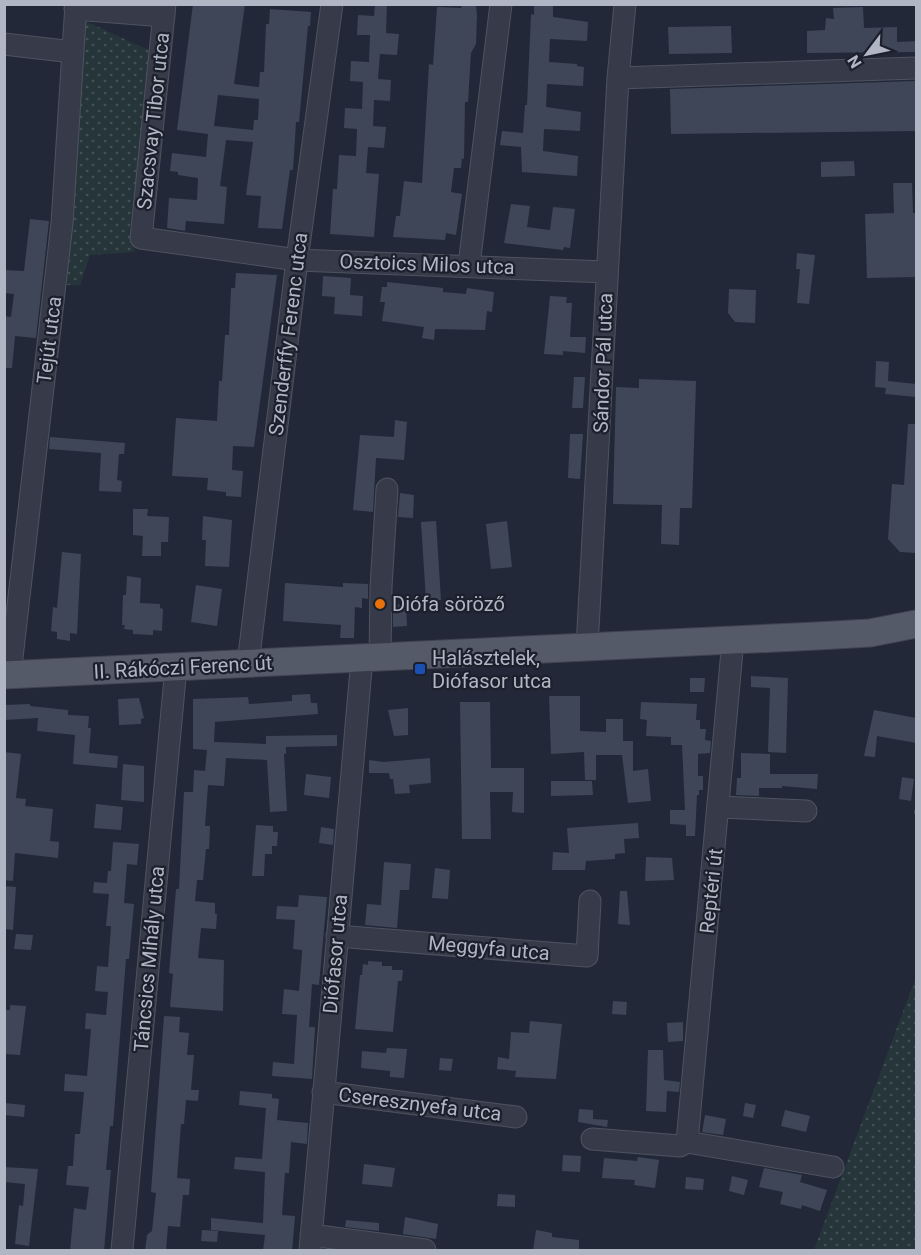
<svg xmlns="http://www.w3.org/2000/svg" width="921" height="1255" font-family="Roboto,sans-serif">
  <defs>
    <pattern id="grass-dots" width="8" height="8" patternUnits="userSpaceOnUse" patternTransform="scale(1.5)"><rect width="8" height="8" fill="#26353a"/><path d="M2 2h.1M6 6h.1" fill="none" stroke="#435055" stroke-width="1.8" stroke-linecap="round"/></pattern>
  </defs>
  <rect width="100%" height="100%" fill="#232838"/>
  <path fill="url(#grass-dots)" d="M85,21L153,52L129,234L135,252L90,255L80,285H62Z
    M916,977V1250H814Z"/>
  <path fill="#3f4658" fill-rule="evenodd" d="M193,4H245L234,84L259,87L260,72H264L266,24H269L270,9L311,12L310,26H308L299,122H296L293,170H290L282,229L258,228L261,196L246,195L253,142L226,140L220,186L227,187L224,224L186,221L185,231L167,228L169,198L197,200L198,178L178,175V172L170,171L172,153L206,157L208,134L177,130ZM218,95L259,99L258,120H254L253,130L214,126Z
    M375,4H387L386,33L399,34L397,55L380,54L378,79L391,80L390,101L374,100L373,126L386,127L384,148L368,147L366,173L379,174L374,237L330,234L333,189H337L339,155L356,156L357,129L344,128L345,108L362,109L363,82L350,81L351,61L369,62L370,35H357L358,15L374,16Z
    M462,5L476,6L477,16L476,44L471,53L468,102H465L464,159L462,158L461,168H454L451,192L462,194L456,235L446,233L445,240L393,237L396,216H400L404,181L422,183L429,64L433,65L437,7L461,8Z
    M534,5L553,6V17L588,22L587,41L550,39L549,62L577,64V66L584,67L583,86L547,84L546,107L581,112L580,131L544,129L543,151L578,156L577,176L522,172L521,147L500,145L502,131L523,133L525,105H527L531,14L534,15Z
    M863,7L864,28L897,27V42L916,41V52L807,53V31L825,30L826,18L834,19L833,8Z
    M731,26L732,53L669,54L668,27Z
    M916,81V131L671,134L670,89Z
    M854,161L855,176L821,177V162Z
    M893,183H912L913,213H916V277L867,278L865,214L894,213Z
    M511,204L530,206L527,227L550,230L553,207L575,209L570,248L564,247L563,250L504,243Z
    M30,219L49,221L36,338L15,336L12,368H4V316L11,317L14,294L4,293V270L24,271Z
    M797,253L815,255L809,304L797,303L800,269H796Z
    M236,273L277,275L254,447L233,446L232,470L243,471L241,497L226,496V492L207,490L208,478L172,476L176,418L217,421L219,381H222L225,335H229L231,288H235Z
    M323,276L351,278L350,295L363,296L362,316L334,314L335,297L322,296Z
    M387,282L443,288V292L466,294L467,288L494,292L492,312L487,311L485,330L435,329L434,340L422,338L424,327L382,321L385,302H380L382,287H387Z
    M729,289L756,290L755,323L735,322L728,313Z
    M550,296L567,297L566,303H572L570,337H586L585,353L563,351V355L544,354Z
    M876,361L889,362L888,381L916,384V397L885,394L886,388L875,387Z
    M574,377H585L583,408H572Z
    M639,379L696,381L692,508H680L679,545L661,544L662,505L613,504L616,387L639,388Z
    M395,420L407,422L404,460L376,458L373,512L353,510L360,435L394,437Z
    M908,424H916V553L900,552L888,539L892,484L904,485Z
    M570,434H583L580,479L568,478Z
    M50,437L125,443L124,454H119L117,480L122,481L121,492L99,491L101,453L49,449Z
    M400,493L414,495L413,518L398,517Z
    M133,509H148L147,516L169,517L168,542H161V556H142L143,536L133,535Z
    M203,516L232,520L229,567L205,566L206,540H202Z
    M436,521L441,600L426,601L421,522Z
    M507,521L512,567L491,569L486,524Z
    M62,552L81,554L77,634L70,633V641L57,639V632L51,631L53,607L57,608Z
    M127,576L141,578L140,603L160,604V608L163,609L162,631L153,630V635L133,634V630L124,629L125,625H122L123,595H126Z
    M285,583L343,587V583L368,584V599L362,598V608L355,607L354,638H340L341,625L283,621Z
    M196,585L222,589L217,626L191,622Z
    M406,604L407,626L393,627V605Z
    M751,676L788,678L786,753L768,752L770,688L751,687Z
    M690,678H705L704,692H690Z
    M310,694L311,703H317L318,714L215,722L214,742L266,744V736L337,735V746L286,747V754H284L287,811L270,812L267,760L226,758L224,786L208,785L205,826H210L209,849H206L203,880H197L195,901L215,903V914H217L216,929L201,928L198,958L224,960L223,1011L170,1007L173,974L169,973L176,889H179L184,792H193L194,770L205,771L207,750L193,749V699L248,697L249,704L292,701V695Z
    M549,696H580V731L606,732V719H623V741H633V771L648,769L651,801L628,803L622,755H596V780H585L584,752L551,754Z
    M139,698L144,718L141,719V724L119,725L118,699Z
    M460,702H490L491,768H524V813L512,812L513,792H490L491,839H462Z
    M641,702L697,704L696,720H700V729H706L705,740L711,741L710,753L698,754V776H703V790H699V795H697L695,836H686V825L670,824V810H685L682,745H671V737L646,736L647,720L640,719Z
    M30,704V706L68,710V715L89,716L88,728H91L89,753L118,756L117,768L73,764L75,735L37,731L38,718L4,720V705Z
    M408,708V735L394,736L388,710Z
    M874,710L916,718V743L877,736L875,757L864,756Z
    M4,752L21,754L16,798L26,799L25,806L53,809L50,841L59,842L58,858L15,853L13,881L4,880Z
    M741,753L770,754V774H818L817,789L782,786V788H759V796L736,795L737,778H741Z
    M430,758L431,783L409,785L410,793L395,794L393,779H390L389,773H369V760L384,762Z
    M123,764L144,766V802L121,800Z
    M306,774L331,777L329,798L304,795Z
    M902,777L914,779L911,801L899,799Z
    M551,781H592L593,795L551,796Z
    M96,804L123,807L121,830L94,828Z
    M638,823L639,838L624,839L625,853L615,854V859L586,861L585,870H552L553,852L569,853L567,828Z
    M256,825L273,826V832H278L277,846H272V854H265L264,876H252Z
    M321,827L334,829L333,845L319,843Z
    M113,842L139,844L137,865L127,864L124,903L134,904L129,959H126L113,1126H110L106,1170H111L104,1251H70L74,1208L86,1210L89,1187L66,1185L68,1166H73L75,1134H80L84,1092L64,1091L65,1074L87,1076L91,1029H85L86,1013L106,1015L108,992L95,991L97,966L108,967L111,926H106L109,894L93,893L94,882L107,883L108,871H111Z
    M646,857L672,858L674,880L645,881Z
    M384,862L411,864L409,890H400L397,928L365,925L367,904L381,905Z
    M435,868L450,870L448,899L432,898Z
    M4,886L16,887L13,930L4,929Z
    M620,891H627L630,925L618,924Z
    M299,895L327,897L319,985L312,984L309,1027H315L312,1079L272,1076L273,1062L294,1064L297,1015L282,1014L284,989L299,991L302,953V950L293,949L295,920L276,919L277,906L298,907Z
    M16,934L33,935L31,950L14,949Z
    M368,961L382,962V966H392V970H403L402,981H398L393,1032L355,1029L360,975H362L363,964L368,965Z
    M613,1001L627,1002L626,1015L612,1014Z
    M10,1005L26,1006L20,1055L4,1054V1010H10Z
    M164,1016L180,1017L179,1032L189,1033L187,1055H194L191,1090H199L198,1101L186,1100L184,1124H181L177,1178L190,1179L189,1195H183L180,1227L168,1226L166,1251H145L147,1235L152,1231L156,1193L151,1192Z
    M530,1021L562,1024L556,1079L515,1077L516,1071L497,1069L498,1057L509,1059L511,1032L529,1033Z
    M683,1022V1041L668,1042L667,1023Z
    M387,1048L407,1049L404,1078L390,1077V1071L361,1068L362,1051L386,1053Z
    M648,1050H663L664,1080L680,1082L679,1092L667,1091L666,1112L646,1111Z
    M440,1058L453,1059L451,1071L439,1070Z
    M240,1091L272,1094V1098L279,1099L277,1120L308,1123L307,1144L291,1142L289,1173H285L282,1215L295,1216L292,1251H263L265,1235L211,1230V1218L263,1223L265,1172L234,1169L235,1157L262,1159L266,1108L239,1105Z
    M4,1103L25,1105L24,1117L4,1115Z
    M745,1103L756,1105L753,1118L743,1116Z
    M579,1109L593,1110V1119L608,1120L607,1127L578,1122Z
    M785,1110L810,1116L806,1132L781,1126Z
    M705,1115L726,1119L723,1135L702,1132Z
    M563,1155L581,1156L580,1172L562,1171Z
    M638,1157L659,1160L655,1188L634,1185L635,1180L602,1178L604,1158L637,1161Z
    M364,1164L395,1168L392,1187L362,1184Z
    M4,1167L38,1169L29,1246L15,1244L19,1205L23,1206L25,1184L4,1182Z
    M764,1168L802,1175L800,1182L827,1190L820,1211L802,1205L801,1209L780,1204L783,1192L759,1187Z
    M732,1176L748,1180L744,1195L729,1191Z
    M686,1177L704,1179L703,1190L685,1189Z
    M498,1194L515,1195V1207L497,1206Z
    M405,1217L438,1224L436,1239L396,1233L403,1234Z
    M346,1220L379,1223V1231L345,1227Z
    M202,1230L218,1231L217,1242L201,1241Z
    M536,1230L552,1233V1237L579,1240V1251H533Z"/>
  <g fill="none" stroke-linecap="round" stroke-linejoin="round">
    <g stroke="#4e5360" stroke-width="23">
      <path id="minor" d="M165,4L141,238L297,260L606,272
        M75,9L164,16
        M4,44L73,52
        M618,78L625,4
        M469,265L501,4
        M587,647L618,78L916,68
        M380,657L381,587L387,489
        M248,664L297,260L332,4
        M10,675L62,223L76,4
        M720,807L806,811
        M337,936L587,956L590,901
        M323,1092L516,1117
        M592,1139L680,1146L687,1142
        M687,1142L733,640
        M687,1142L833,1167
        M311,1235L425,1250
        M122,1250L176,667
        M310,1250L362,658"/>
    </g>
    <g stroke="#404452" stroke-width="29">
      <path id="major" d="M4,675L817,636L870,633L916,624"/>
    </g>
    <path stroke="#435157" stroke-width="2" stroke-dasharray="4.5 4.5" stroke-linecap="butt" d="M915,814L916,803"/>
    <use href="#minor" stroke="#373b49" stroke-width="21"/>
    <use href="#major" stroke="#555a69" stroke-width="27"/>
  </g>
  <circle fill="#e8710a" stroke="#1c202d" stroke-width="2" cx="380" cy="604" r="6"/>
  <rect fill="#1a4fb4" stroke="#1c202d" stroke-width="2" x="414" y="663" width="12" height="12" rx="3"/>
  <g text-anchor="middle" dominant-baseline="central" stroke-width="4.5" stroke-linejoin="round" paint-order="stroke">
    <g font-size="20" fill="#b1b6c5" stroke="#1c202d">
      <text transform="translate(153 121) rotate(-84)">Szacsvay Tibor utca</text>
      <text transform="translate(427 264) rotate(2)">Osztoics Milos utca</text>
      <text transform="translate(288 334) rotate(-83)">Szenderffy Ferenc utca</text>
      <text transform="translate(49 340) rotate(-83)">Tejút utca</text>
      <text transform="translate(603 363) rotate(-88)">Sándor Pál utca</text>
      <text transform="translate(183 667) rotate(-3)">II. Rákóczi Ferenc út</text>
      <text transform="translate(711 891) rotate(-84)">Reptéri út</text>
      <text transform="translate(489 948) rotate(5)">Meggyfa utca</text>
      <text transform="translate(335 954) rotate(-85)">Diófasor utca</text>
      <text transform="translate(149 959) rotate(-85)">Táncsics Mihály utca</text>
      <text transform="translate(420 1104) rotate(7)">Cseresznyefa utca</text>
    </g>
    <g font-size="20" fill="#b1b6c5" stroke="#1c202d" text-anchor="start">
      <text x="392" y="604">Diófa söröző</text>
      <text x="432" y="658">Halásztelek,<tspan x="432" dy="23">Diófasor utca</tspan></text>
    </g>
  </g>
  <rect width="921" height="1255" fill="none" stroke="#b1b6c5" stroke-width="12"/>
  <g transform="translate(867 54) rotate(238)" stroke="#1c202d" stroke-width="4.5" paint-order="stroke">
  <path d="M0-4.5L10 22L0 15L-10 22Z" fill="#b1b6c5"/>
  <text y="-9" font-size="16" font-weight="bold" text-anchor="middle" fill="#b1b6c5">N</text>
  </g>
</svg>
